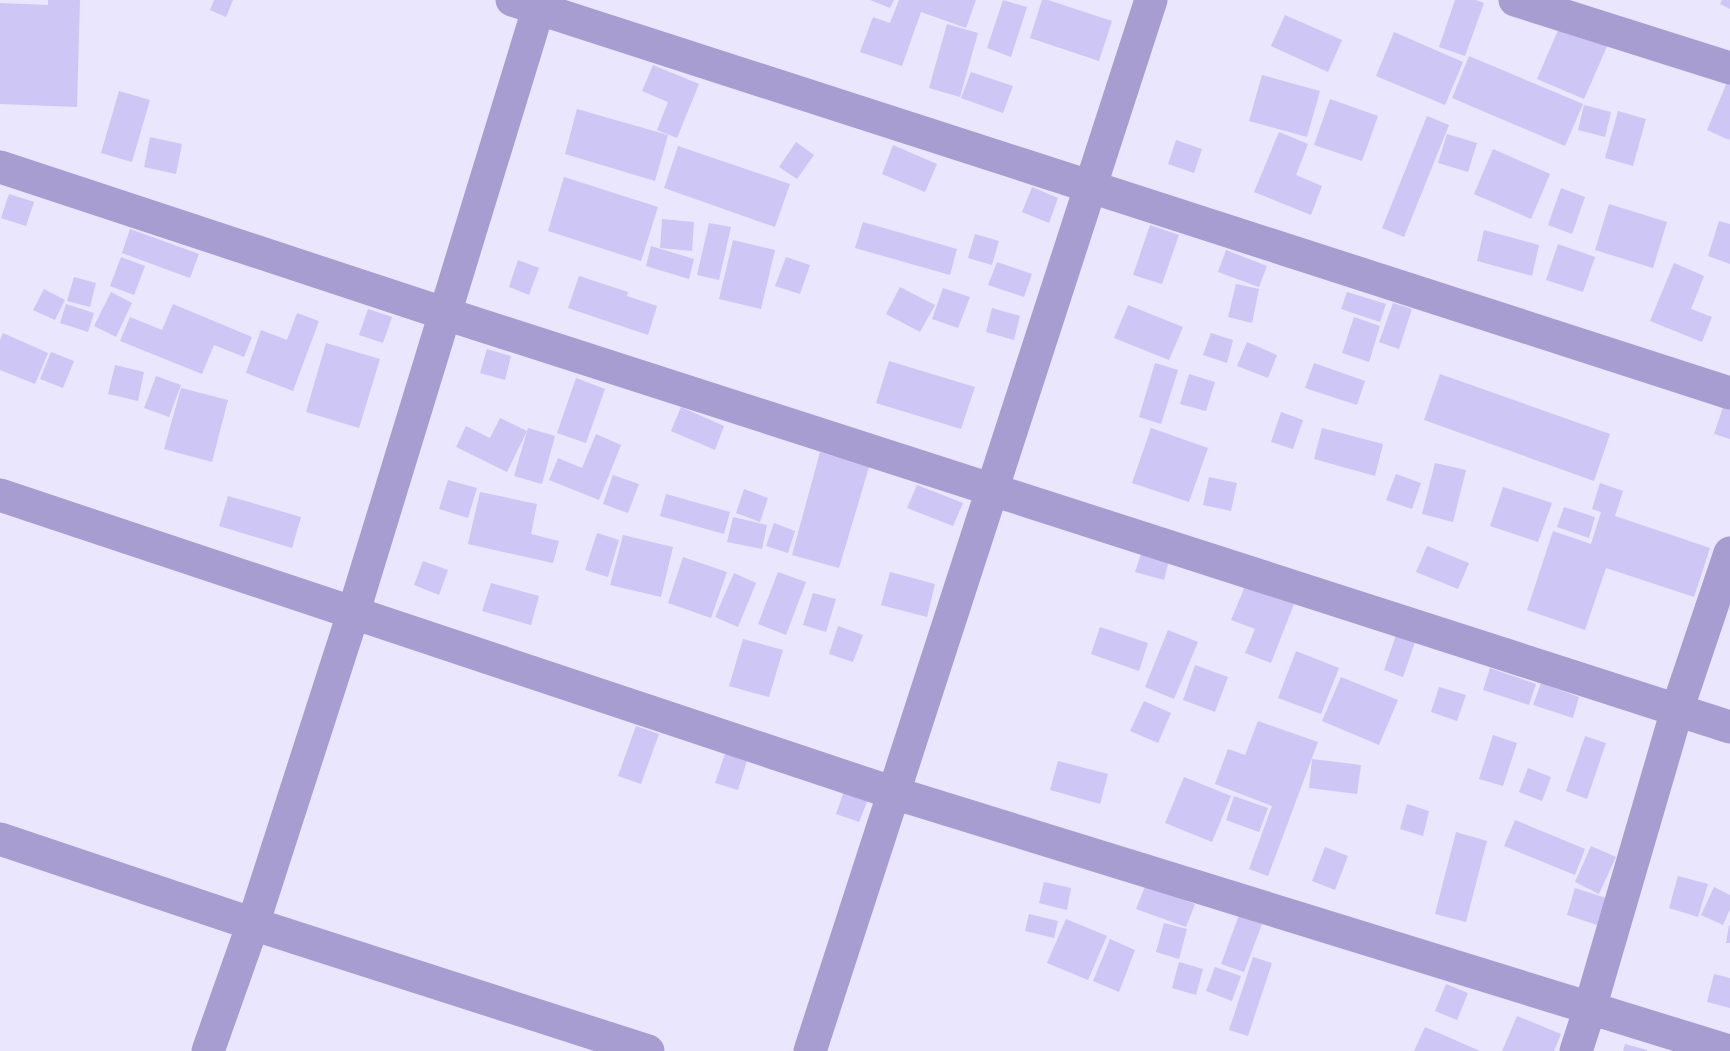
<svg xmlns="http://www.w3.org/2000/svg" width="1730" height="1051" font-family="Literata,serif">
  <rect width="100%" height="100%" fill="#eae6fe"/>
  <path fill="#cec6f4" d="M48,0H80L77,107L0,104V3L48,5Z
    M214,0H233L226,17L210,10Z
    M870,0H894L890,8Z
    M899,0H976L966,28L921,12L902,66L860,52L873,17L890,23Z
    M1003,0L1027,7L1011,57L987,48Z
    M1042,0H1048L1112,21L1099,61L1030,38Z
    M1455,0H1476L1484,3L1465,56L1439,47Z
    M1722,0H1730V9L1720,4Z
    M1285,15L1342,40L1328,72L1271,46Z
    M1562,21L1609,42L1584,99L1537,79Z
    M947,24L978,33L960,97L929,88Z
    M1394,32L1463,62L1445,105L1376,76Z
    M1469,56L1583,104L1565,146L1452,98Z
    M653,65L699,84L677,138L657,130L668,102L642,91Z
    M971,72L1013,86L1003,113L961,98Z
    M1262,75L1320,91L1307,137L1249,121Z
    M1730,75V138L1729,140L1707,130Z
    M119,91L150,100L132,162L101,153Z
    M1330,99L1378,116L1362,161L1314,145Z
    M1584,105L1611,112L1605,137L1578,130Z
    M577,109L668,135L655,181L565,154Z
    M1618,111L1646,119L1633,166L1605,158Z
    M1427,116L1449,125L1404,237L1382,228Z
    M1279,132L1308,144L1296,175L1322,186L1311,215L1254,192Z
    M1447,134L1477,143L1468,172L1438,163Z
    M150,137L182,144L176,174L144,167Z
    M1176,140L1202,149L1194,173L1168,164Z
    M796,142L814,155L797,179L779,167Z
    M893,145L937,164L925,192L882,174Z
    M678,146L790,184L775,227L664,188Z
    M1493,149L1550,174L1531,219L1474,194Z
    M564,177L658,207L641,261L548,231Z
    M1032,187L1058,198L1049,223L1022,212Z
    M1561,188L1585,197L1572,234L1548,225Z
    M9,194L34,202L26,226L1,218Z
    M1609,204L1667,222L1653,268L1595,250Z
    M662,219L694,222L692,251L660,248Z
    M1719,221L1730,224V264L1708,256Z
    M863,222L957,249L950,275L855,248Z
    M709,223L731,227L719,280L697,275Z
    M1150,225L1179,235L1162,284L1133,275Z
    M130,229L199,254L190,278L122,253Z
    M1484,230L1539,245L1532,276L1477,261Z
    M975,234L999,241L992,265L968,258Z
    M733,240L775,250L761,309L719,299Z
    M1558,244L1595,257L1583,292L1546,280Z
    M651,246L694,259L689,279L646,266Z
    M1226,250L1267,266L1259,287L1218,272Z
    M121,257L145,266L134,295L110,286Z
    M786,257L810,265L800,294L775,286Z
    M518,260L539,268L529,295L509,287Z
    M997,262L1032,274L1024,297L988,285Z
    M1674,263L1704,276L1691,309L1712,317L1702,342L1650,321Z
    M579,276L628,292L627,296L657,306L648,335L568,308Z
    M74,277L96,283L90,307L67,301Z
    M1236,284L1259,289L1252,323L1228,317Z
    M900,287L935,305L920,332L886,314Z
    M943,288L970,297L958,328L932,319Z
    M44,289L65,300L55,320L33,310Z
    M111,292L132,303L116,337L94,326Z
    M1347,292L1386,304L1380,322L1341,309Z
    M1393,303L1412,309L1399,349L1379,342Z
    M66,304L94,313L88,332L60,323Z
    M173,304L252,337L244,357L214,345L202,374L120,341L130,317L162,330Z
    M1128,305L1183,327L1169,360L1114,338Z
    M992,308L1020,316L1014,340L986,332Z
    M368,309L392,317L383,343L359,335Z
    M297,313L319,321L293,391L246,373L261,330L287,340Z
    M1354,317L1380,326L1369,362L1342,353Z
    M3,333L48,353L35,384L0,370V340Z
    M1211,333L1233,340L1227,363L1203,355Z
    M1247,342L1277,355L1268,378L1237,366Z
    M326,343L380,359L359,428L306,412Z
    M487,349L511,356L505,380L480,373Z
    M51,352L74,361L63,388L40,379Z
    M889,361L975,387L961,429L876,403Z
    M1155,363L1178,370L1161,424L1139,417Z
    M1314,363L1365,381L1357,405L1305,388Z
    M115,365L144,372L138,401L108,394Z
    M1189,374L1215,382L1206,411L1180,404Z
    M1440,374L1610,434L1594,481L1424,420Z
    M156,376L181,385L169,417L144,408Z
    M576,378L605,389L586,443L557,433Z
    M181,388L228,400L212,462L164,449Z
    M1726,398L1730,399V439L1714,434Z
    M681,407L724,426L715,450L671,431Z
    M1281,412L1303,420L1293,449L1271,442Z
    M500,418L527,431L507,472L456,447L466,426L490,438Z
    M528,428L555,436L542,484L514,476Z
    M1151,428L1208,448L1189,502L1132,483Z
    M1322,428L1383,444L1375,476L1314,459Z
    M596,434L621,445L599,500L549,480L558,458L582,468Z
    M820,452L869,467L839,568L792,555Z
    M1435,463L1466,470L1453,522L1422,514Z
    M1396,474L1421,483L1412,509L1386,500Z
    M613,475L639,484L628,513L603,504Z
    M1209,477L1237,483L1231,511L1203,505Z
    M448,480L477,488L468,518L439,509Z
    M1600,483L1623,491L1615,516L1710,548L1694,597L1606,568L1585,630L1527,610L1553,531L1591,544L1601,512L1592,509Z
    M917,485L963,503L953,526L907,508Z
    M1503,487L1552,503L1538,542L1490,526Z
    M744,489L768,498L760,522L736,513Z
    M480,492L537,504L531,534L559,541L553,563L468,544Z
    M666,494L730,512L724,534L660,516Z
    M228,496L301,517L292,548L219,526Z
    M1564,507L1595,517L1589,538L1557,527Z
    M733,517L767,525L762,549L727,542Z
    M774,523L795,531L788,553L766,546Z
    M597,533L619,540L608,577L585,570Z
    M623,535L673,547L661,597L610,585Z
    M1427,546L1469,563L1458,589L1416,572Z
    M1143,548L1170,556L1164,580L1135,572Z
    M683,557L727,572L711,618L668,603Z
    M423,561L448,570L439,595L414,585Z
    M778,572L806,582L786,635L758,624Z
    M890,572L935,584L927,617L881,605Z
    M734,573L756,583L738,627L715,617Z
    M491,583L539,596L531,625L482,611Z
    M1246,584L1294,604L1271,663L1245,653L1255,629L1231,620Z
    M813,593L836,599L826,632L803,625Z
    M838,626L863,635L853,662L829,654Z
    M1100,627L1148,643L1139,671L1091,654Z
    M1168,630L1198,642L1174,699L1145,687Z
    M1396,635L1415,642L1403,677L1384,670Z
    M743,639L783,650L769,697L729,686Z
    M1296,651L1339,668L1321,714L1278,698Z
    M1195,665L1228,677L1215,712L1183,700Z
    M1490,668L1536,684L1529,705L1483,690Z
    M1341,677L1398,700L1379,745L1322,721Z
    M1541,683L1579,697L1573,718L1533,705Z
    M1439,687L1466,695L1457,721L1431,712Z
    M1144,701L1171,713L1158,743L1130,731Z
    M1258,721L1318,742L1268,876L1249,869L1272,806L1215,784L1228,749L1245,755Z
    M636,726L659,734L641,784L618,776Z
    M1493,735L1517,743L1503,786L1479,779Z
    M1585,736L1606,743L1587,799L1566,791Z
    M726,751L748,757L738,790L715,783Z
    M1312,759L1361,765L1357,794L1309,788Z
    M1058,761L1108,774L1100,804L1050,790Z
    M1528,768L1551,777L1542,801L1519,792Z
    M1184,777L1231,796L1212,842L1165,823Z
    M845,788L869,797L859,822L836,814Z
    M1234,796L1268,808L1259,832L1226,820Z
    M1407,804L1429,811L1423,836L1400,829Z
    M1515,820L1585,849L1575,875L1504,846Z
    M1456,832L1487,841L1466,922L1435,914Z
    M1591,846L1616,857L1599,894L1575,882Z
    M1325,847L1348,856L1335,890L1312,881Z
    M1678,876L1708,884L1698,917L1669,908Z
    M1044,882L1071,888L1067,910L1039,903Z
    M1146,884L1195,904L1186,927L1136,909Z
    M1714,887L1730,895V909L1723,925L1701,915Z
    M1575,888L1606,898L1597,925L1567,915Z
    M1029,914L1058,921L1054,938L1025,931Z
    M1239,915L1262,924L1244,972L1221,964Z
    M1066,919L1107,936L1088,980L1047,963Z
    M1164,923L1187,929L1179,959L1156,952Z
    M1729,925L1730,926V943H1726Z
    M1110,939L1135,950L1119,992L1093,981Z
    M1253,957L1272,963L1248,1036L1229,1030Z
    M1179,962L1203,969L1196,995L1172,988Z
    M1215,967L1241,976L1232,1001L1206,991Z
    M1714,974L1730,978V1008L1707,1002Z
    M1446,984L1468,993L1457,1020L1435,1011Z
    M1517,1016L1561,1034L1554,1051H1502Z
    M1425,1027L1480,1051H1414Z
    M1625,1044L1647,1050V1051H1623Z"/>
  <g fill="none" stroke-linecap="round" stroke-linejoin="round">
    <path stroke="#a79dd1" stroke-width="33" d="M512,0L1730,393
      M1515,0L1730,68
      M0,167L446,314L1730,727
      M0,495L894,793L1729,1051
      M0,839L253,924L648,1051
      M208,1051L253,924L353,614L541,0
      M810,1051L1151,0
      M1576,1051L1590,1008L1677,710L1730,553"/>
  </g>
</svg>
